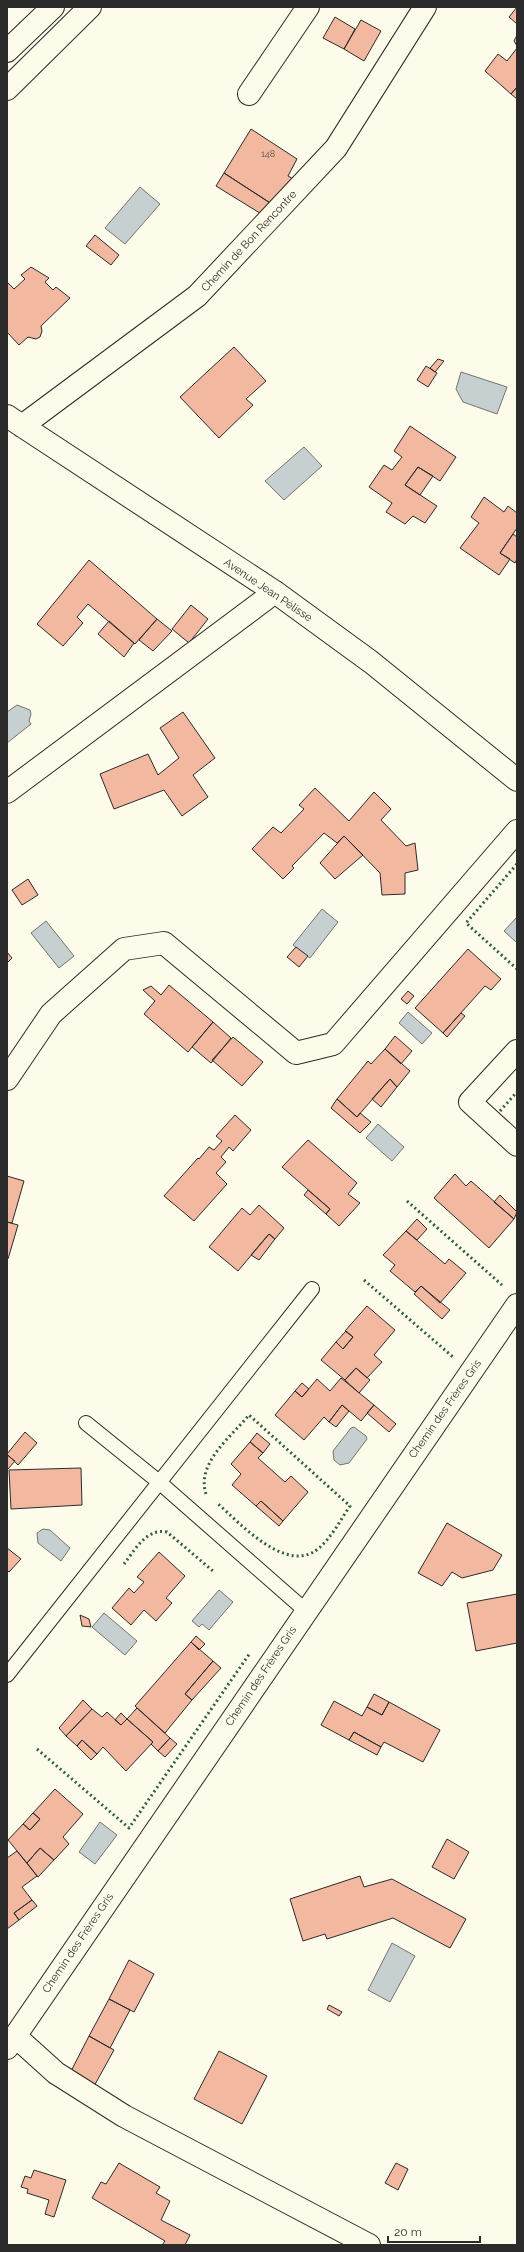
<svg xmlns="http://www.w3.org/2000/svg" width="524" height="2252" font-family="Raleway,sans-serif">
  <rect width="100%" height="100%" fill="#fdfbea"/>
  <path fill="#c7d0d0" stroke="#74746e" d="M140,187L160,204L125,244L105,228Z
    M461,372L507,387L497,414L463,402L456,389Z
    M304,447L322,466L284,500L265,481Z
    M17,705L30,710L31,714L29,721L31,724L7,743V712Z
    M322,909L338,922L310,958L293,945Z
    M517,917V943L504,931Z
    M46,921L74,956L59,968L31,933Z
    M408,1012L432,1033L422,1044L399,1023Z
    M378,1124L404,1147L392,1161L366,1138Z
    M354,1427L366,1436L367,1439L349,1463L340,1465L334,1460L333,1451L351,1428Z
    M43,1529L50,1530L70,1548L61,1561L38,1543L37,1533Z
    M219,1590L233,1602L209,1630L202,1624L199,1627L192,1621Z
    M104,1613L137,1641L125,1655L92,1627Z
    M100,1822L117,1835L95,1864L79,1852Z
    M392,1943L415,1956L390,2002L368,1990Z"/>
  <path fill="#f2b8a0" stroke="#2b2b2b" d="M517,7V24L509,17Z
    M335,17L355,29L344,49L323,38Z
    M361,20L381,31L364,61L344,49Z
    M517,35V46L514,41Z
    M517,48V87L511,94L485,71L498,54L507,61Z
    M517,87V99L511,94Z
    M251,129L297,159L288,176L297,181L275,206L224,173Z
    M224,173L270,203L263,215L216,186Z
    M95,235L119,255L111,265L86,246Z
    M31,267L49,278L45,282L53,290L56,287L70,298L41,326L42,331L40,337L36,339L28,337L19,345L7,332V282L14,289L25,279L21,275Z
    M234,347L266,381L246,399L253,405L219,438L180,397Z
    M438,359L444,361L435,372L430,368Z
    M426,366L437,373L428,387L417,380Z
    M410,426L456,457L440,481L418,467L405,485L437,506L425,523L413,516L405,524L386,512L392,503L369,487L384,465L392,470L402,457L394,451Z
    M418,467L433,476L420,495L405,485Z
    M484,497L504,512L508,506L517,513V528L500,553L510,559L499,575L460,548L479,523L471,517Z
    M513,534L517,537V559L515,563L500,553Z
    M89,560L157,619L135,644L88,604L77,617L83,623L63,646L37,624Z
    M191,605L208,619L189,643L172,629Z
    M157,619L172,631L153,651L139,640Z
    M109,621L134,643L124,657L98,634Z
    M183,712L215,758L193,775L208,797L182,816L164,790L114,809L100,774L148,754L158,775L179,758L160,728Z
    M315,788L349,821L374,792L391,809L381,820L406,846L415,843L418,870L405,873V894L382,895L380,873L344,836L337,843L324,833L292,866L294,868L283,879L252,849L273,827L281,833L304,809L299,805Z
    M344,836L363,855L335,879L320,863Z
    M28,879L38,895L22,905L12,890Z
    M296,947L308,956L299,967L287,957Z
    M468,949L501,979L491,990L485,986L443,1033L415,1008Z
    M7,952L12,958L7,963Z
    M169,985L213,1022L188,1052L144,1014L155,1001L143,990L151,986L161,995Z
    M408,991L414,996L407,1004L401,999Z
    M461,1013L465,1016L447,1037L443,1033Z
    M213,1022L231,1038L211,1063L192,1047Z
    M395,1036L412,1051L401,1064L385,1049Z
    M233,1037L263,1062L242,1086L212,1060Z
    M385,1049L410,1071L397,1087L390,1079L357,1117L337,1099L368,1061L371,1064Z
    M390,1079L397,1087L381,1107L372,1099Z
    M337,1099L357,1117L360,1113L371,1122L360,1133L331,1108Z
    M235,1115L251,1130L233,1151L229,1147L221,1157L226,1162L216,1173L227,1184L194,1221L164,1196L198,1158L199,1159L209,1147L214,1150L222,1141L216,1136Z
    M308,1140L357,1183L348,1194L360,1203L339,1226L326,1214L330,1209L282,1167Z
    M455,1174L466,1186L471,1181L514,1219L489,1248L434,1198Z
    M7,1176L24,1181L12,1223L7,1222Z
    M308,1190L330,1209L326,1214L304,1195Z
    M500,1195L517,1212L514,1219L494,1202Z
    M259,1205L284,1228L275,1239L269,1234L238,1271L209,1247L242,1208L250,1215Z
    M417,1219L427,1229L417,1240L406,1231Z
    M7,1222L18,1225L8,1259H7Z
    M406,1231L445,1264L449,1259L466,1273L440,1303L421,1286L415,1292L390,1271L395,1265L383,1255Z
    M269,1234L275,1239L259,1260L251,1255Z
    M421,1286L450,1310L442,1319L414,1294Z
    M367,1306L395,1330L374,1355L382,1362L367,1378L356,1368L345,1380L321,1360L336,1342L343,1349L353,1337L345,1331Z
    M346,1331L353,1337L343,1349L336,1342Z
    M356,1368L370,1380L359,1393L345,1380Z
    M341,1378L374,1405L361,1421L342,1405L329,1422L324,1417L304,1440L275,1415L295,1391L302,1397L317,1379L330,1391Z
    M302,1383L309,1389L302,1397L295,1391Z
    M342,1405L349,1411L336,1427L329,1422Z
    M374,1405L396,1424L389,1432L367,1413Z
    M25,1432L37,1443L18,1465L7,1454Z
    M257,1433L270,1444L263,1453L250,1442Z
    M250,1442L263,1453L258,1458L285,1482L291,1476L308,1492L283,1521L261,1501L256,1506L232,1485L241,1474L231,1464Z
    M7,1455L15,1461L7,1470Z
    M81,1468L82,1505L11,1509L9,1470Z
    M261,1501L283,1521L279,1526L256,1506Z
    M447,1523L502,1555L493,1570L462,1578L452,1572L442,1586L418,1573Z
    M7,1548L21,1559L9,1572L7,1570Z
    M159,1552L185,1576L166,1598L172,1603L156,1621L144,1610L131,1625L112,1608L129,1588L134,1593L144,1582L137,1577Z
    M517,1594V1643L476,1651L467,1603Z
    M80,1615L89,1619L91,1627L82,1626Z
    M196,1636L205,1644L199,1650L191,1642Z
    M191,1642L213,1661L185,1694L192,1700L165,1733L135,1706Z
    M213,1661L221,1668L192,1700L185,1694Z
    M374,1694L389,1702L382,1715L367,1707Z
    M83,1700L92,1709L66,1736L59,1728Z
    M334,1701L362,1716L367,1707L382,1715L389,1702L440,1730L423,1762L384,1742L381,1747L354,1732L349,1740L321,1725Z
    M137,1708L170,1738L158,1751L151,1744L153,1742L127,1719Z
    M92,1709L102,1717L107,1712L121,1725L127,1719L153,1742L126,1771L103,1747L97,1754L82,1740L77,1746L66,1736Z
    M121,1713L127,1719L121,1725L115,1720Z
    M354,1732L381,1747L377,1755L349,1740Z
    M170,1738L177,1744L165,1757L158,1751Z
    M82,1740L97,1754L91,1760L77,1746Z
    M55,1789L83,1814L63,1837L69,1844L54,1860L40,1848L27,1863L8,1840L23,1824L30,1830L40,1819L33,1813Z
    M33,1813L40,1819L30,1830L23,1824Z
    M447,1839L469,1852L454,1879L432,1867Z
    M40,1848L54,1860L38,1877L27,1863Z
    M17,1851L37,1876L22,1887L32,1900L14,1913L19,1920L7,1929V1858Z
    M360,1876L364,1887L392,1879L466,1919L450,1948L393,1918L327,1939L325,1934L303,1941L290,1899Z
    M32,1900L37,1906L19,1920L14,1913Z
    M129,1960L154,1974L134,2012L109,1999Z
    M109,1999L130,2010L110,2048L89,2036Z
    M329,2005L342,2012L339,2016L327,2009Z
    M89,2036L114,2050L93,2088L69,2075Z
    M219,2051L267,2076L242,2124L194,2099Z
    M119,2163L160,2187L156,2193L170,2201L161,2220L190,2235L185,2245H162L165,2241L92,2198L101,2182L106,2184Z
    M396,2163L408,2169L398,2190L385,2183Z
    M34,2170L66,2180L54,2217L45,2214L49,2200L27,2193L28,2189L21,2187L25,2176L31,2178Z"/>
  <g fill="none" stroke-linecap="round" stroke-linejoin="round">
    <g stroke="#2b2b2b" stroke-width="16">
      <path id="lane" d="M86,1423L159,1482L306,1611
        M7,1675L312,1289"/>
    </g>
    <g stroke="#2b2b2b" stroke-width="24">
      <path id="street" d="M249,94L308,7
        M7,416L275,592L371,662L517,780
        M22,426L197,296L336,148L425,7
        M7,792L275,592
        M517,1051L470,1102L517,1145
        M7,1079L51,1014L124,949L164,943L296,1053L333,1044L517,831
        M15,2036L56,2073L124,2116L369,2245
        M7,2048L517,1305"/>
    </g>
    <g stroke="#2b2b2b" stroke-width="24">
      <path id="secondary" d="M7,51L53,7
        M7,89L90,7"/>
    </g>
    <use href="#lane" stroke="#fdfbea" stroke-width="14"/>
    <use href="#street" stroke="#fdfbea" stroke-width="22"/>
    <use href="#secondary" stroke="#fdfbea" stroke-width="22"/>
    <path stroke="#34623c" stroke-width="3" stroke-dasharray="2 3" stroke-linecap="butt" d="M517,864L466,923L517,969
      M500,1111L517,1092
      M407,1201L502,1285
      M364,1280L453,1357
      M206,1494C196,1463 231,1437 249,1415L350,1506C341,1519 332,1537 319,1548C287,1576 240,1523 217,1503
      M124,1564C135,1550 146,1528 167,1532L213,1571
      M37,1749L129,1828L250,1653"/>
  </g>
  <g text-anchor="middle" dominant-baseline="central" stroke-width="3" stroke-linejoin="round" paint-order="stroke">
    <g font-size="9" fill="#5d4e48">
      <text x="268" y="154">148</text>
    </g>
    <g font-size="11" fill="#2b2b2b" stroke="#fdfbea">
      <text transform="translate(249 241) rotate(-47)">Chemin de Bon Rencontre</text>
      <text transform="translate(268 590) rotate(34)">Avenue Jean Pélisse</text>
      <text transform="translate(445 1409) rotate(-55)">Chemin des Frères Gris</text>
      <text transform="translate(261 1676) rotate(-56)">Chemin des Frères Gris</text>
      <text transform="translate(78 1943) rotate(-56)">Chemin des Frères Gris</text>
    </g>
  </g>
  <rect width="524" height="2252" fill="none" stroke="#2b2b2b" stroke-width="16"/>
  <path d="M388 2236v6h92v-6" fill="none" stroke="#2b2b2b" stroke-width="2"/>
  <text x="394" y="2236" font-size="12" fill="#2b2b2b" stroke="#fdfbea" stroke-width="3" paint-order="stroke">20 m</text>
</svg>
